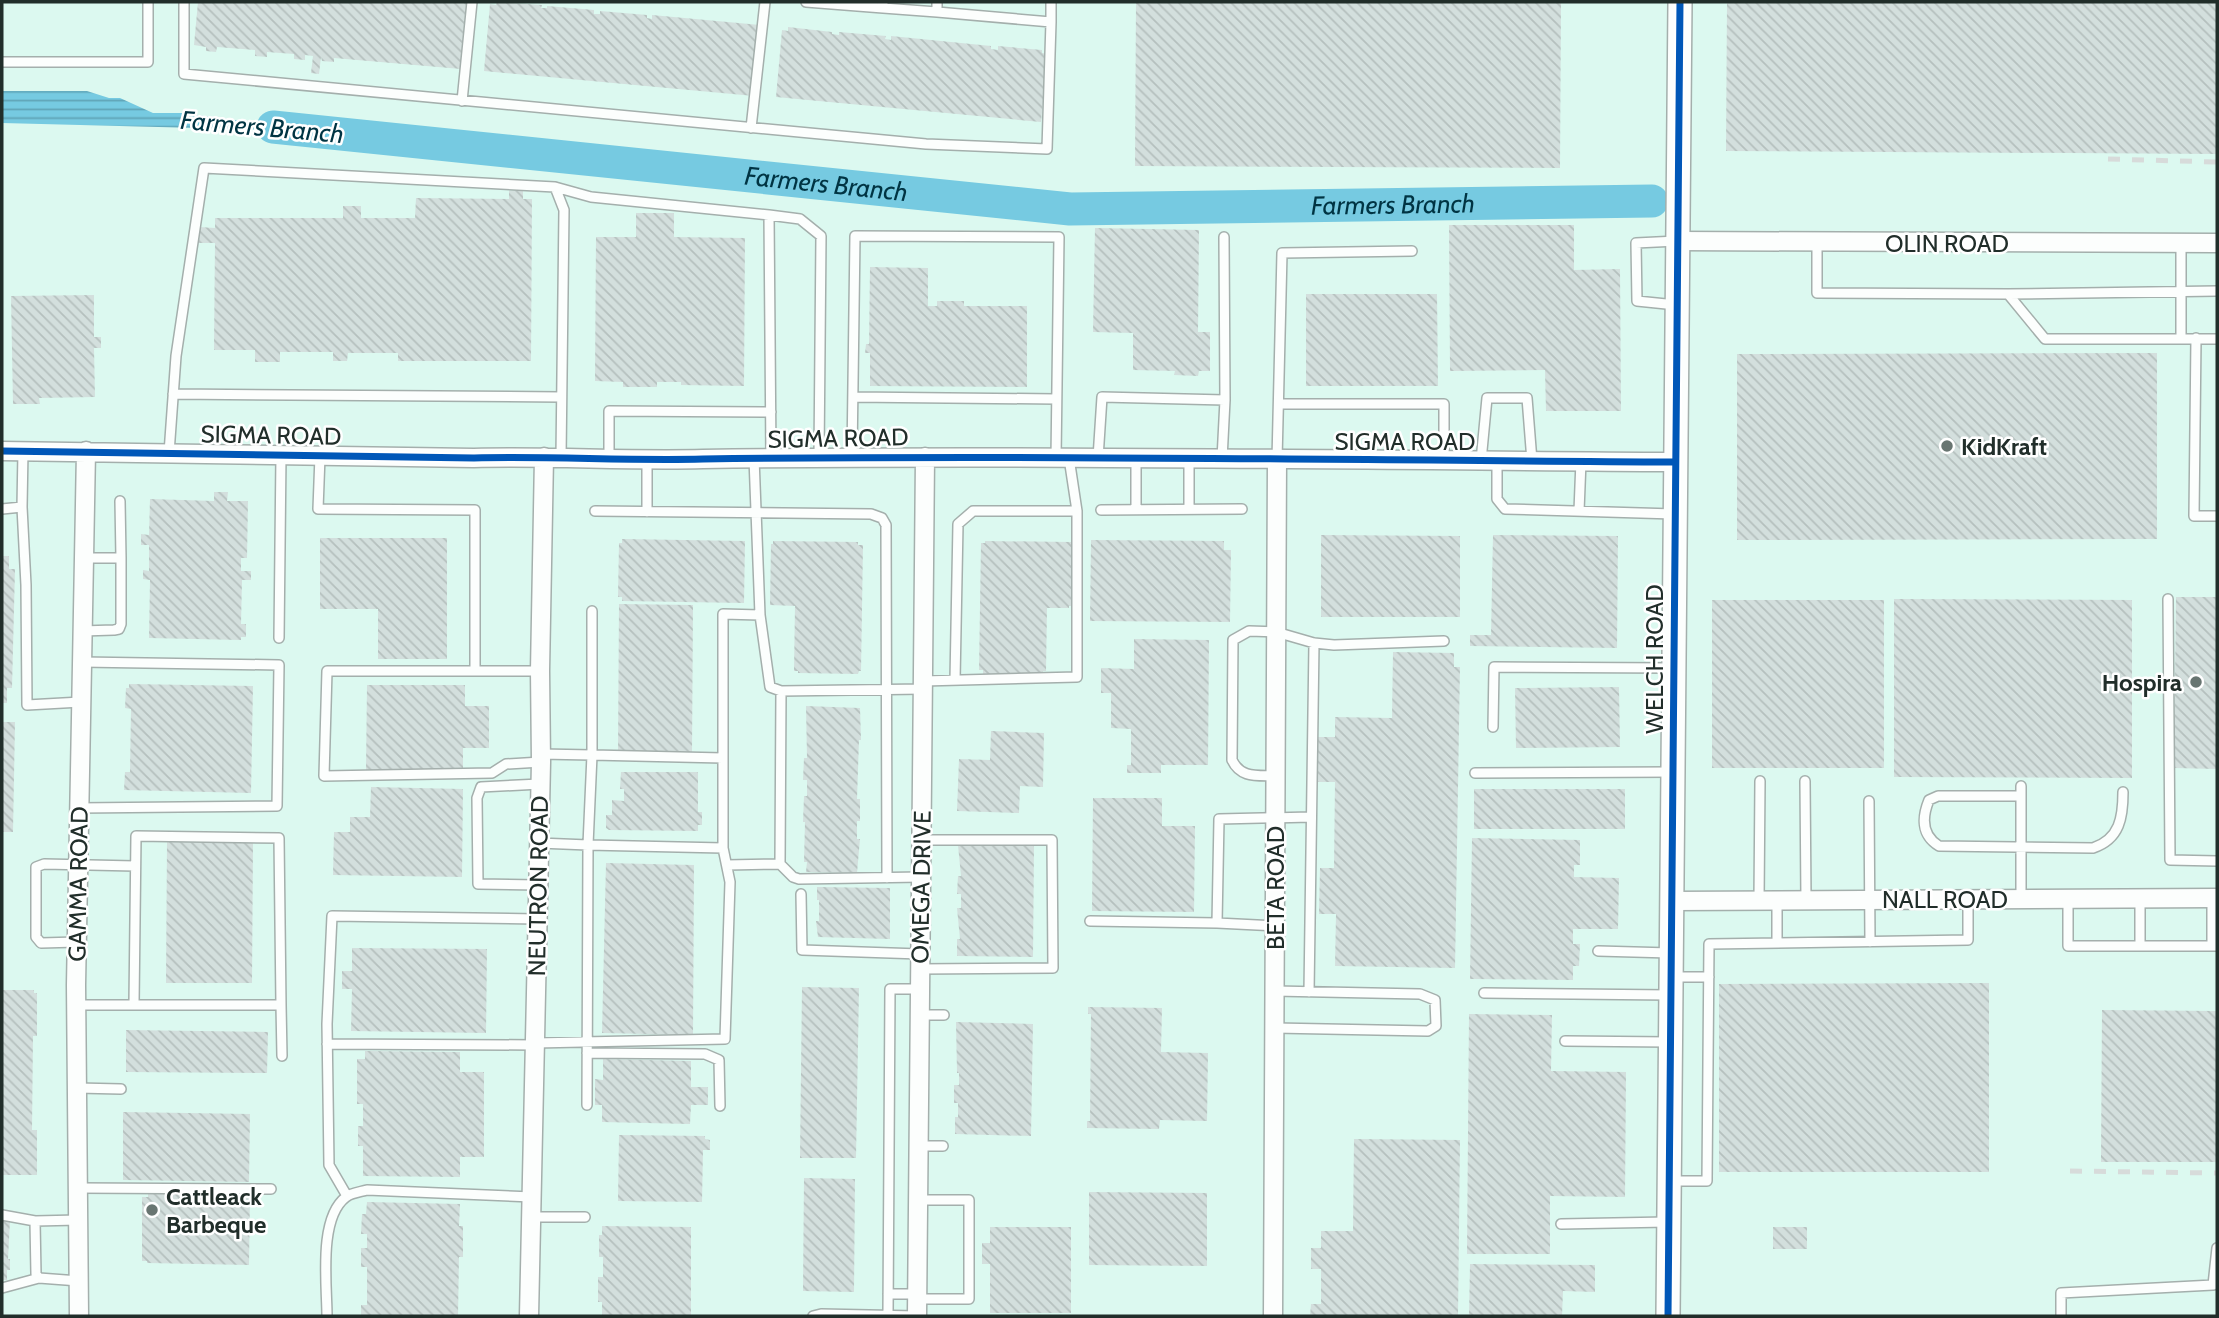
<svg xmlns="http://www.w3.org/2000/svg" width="2219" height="1318" font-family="Cabin,sans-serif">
  <defs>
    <pattern id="water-rules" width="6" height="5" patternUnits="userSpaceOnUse" patternTransform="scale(1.75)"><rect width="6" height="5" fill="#76cae1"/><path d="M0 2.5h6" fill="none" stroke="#60a4b7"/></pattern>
    <pattern id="building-back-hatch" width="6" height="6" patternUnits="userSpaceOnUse" patternTransform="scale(1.75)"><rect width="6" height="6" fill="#d3dfdd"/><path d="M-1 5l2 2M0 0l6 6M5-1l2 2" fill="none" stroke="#b5c0be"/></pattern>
  </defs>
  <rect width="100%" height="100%" fill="#ebf8f4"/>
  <path fill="#dcf9f0" d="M2,2H2217V1316H2Z"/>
  <path fill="url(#water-rules)" d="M2,91H87L109,98H120L153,113H182L319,131L2,123Z"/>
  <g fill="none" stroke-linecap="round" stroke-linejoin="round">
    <path stroke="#76cae1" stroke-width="33" id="s1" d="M273,127L1070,209L1652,201"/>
  </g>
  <path fill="url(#building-back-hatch)" d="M198,2H467L461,69L334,58V62L322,61L321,57L319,74L311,73L313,56L305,55V60L294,59V54L267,52V57L255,56V50L217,47L216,52L206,51V47L194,45Z
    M497,2L542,5L541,8H547V6L594,10V14H600V11L647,15V18L652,19V15L760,25L754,96L484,71L490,4L496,5Z
    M1136,2H1561L1560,168L1135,166Z
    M1727,2H2217V154L1726,151Z
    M788,27L832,32V34L839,35V32L886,36L885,39L891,40V36L991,46V49L998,50V46L1042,50V53L1048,54L1041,122L776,97L782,30L788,31Z
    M509,191H523V199H532L531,361H398V353H348L347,361H333V352H280V362H255V350H214L215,243H199V227L215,228V218H343V206H361V218H415L416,198L509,199Z
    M636,213H674V237L745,238L744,386L681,385V382H657V387H623V382L595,381L596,237H636Z
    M1449,225H1574V270L1620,269L1621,411H1546L1545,370L1450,371Z
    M1095,228L1199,230L1198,332H1210V371H1199L1198,376L1174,375L1175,371L1133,370V333L1093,332Z
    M870,267L928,268V306H937V301H964V306H1027V387L870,386V353H865L866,344H869Z
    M1306,294H1437L1438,386H1306Z
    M94,295V337H101V348H94L95,397L39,398L40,404H13L11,296Z
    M2157,353V539L1737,540V354Z
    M214,492H228L227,501H248L247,558H241V571H251V580H242L241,624H246V637H241V640L149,638L150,580L143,579V570L149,571V545H141V534L149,535L150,499L214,501Z
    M1321,535L1460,536V617H1321Z
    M1493,535L1618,536L1617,648L1470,646V635H1491Z
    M320,538H447V659H378V609H320Z
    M622,539L745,541L744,603L622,601V597H618L619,543H622Z
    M1091,540L1224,541V550H1231L1230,622L1090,621Z
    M773,541L858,542V545H863L861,671H859L858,674L798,673V671H794L795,606L770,605L771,544H773Z
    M985,541L1071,542L1072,545V606H1069V608H1047L1046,671H1043V675L983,674V670H979L981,543H985Z
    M2,556H9V569H15L12,688H7V703H2Z
    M2176,597H2217V769L2174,768Z
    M1894,599L2132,600V778L1894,777Z
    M1712,600H1884V768H1712Z
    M619,604L693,605L692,752H618Z
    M1134,639L1209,640L1208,765H1161V773H1127V765H1131V729L1111,728V693H1101V668L1134,669Z
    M1393,652L1454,653V667H1460L1455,968L1335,966L1336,914H1319L1320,868H1334L1335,782H1317L1318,737H1335V717L1392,718Z
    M129,684L253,686L251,793L124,790L125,772H130L131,709L125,708L126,688H129Z
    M367,685H465V706H489V748H463V770H366Z
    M1619,687L1620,747L1516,748L1515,688Z
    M806,706L860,708L861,740H859L857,799H860V821H857V839H860L857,873L806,872L807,862H804L805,822H803L804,796H807V780H803L804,758H807Z
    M2,722H15L13,832H2Z
    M991,731L1044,733L1043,787L1020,786L1019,813L957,811L959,759L990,760Z
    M621,772H698V812H702V825H698V831L609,830L606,828V815H612V800L624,801V789H620Z
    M371,787L463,789L462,877L333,875L334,832H350V817H370Z
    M1474,789H1625V829H1474Z
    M1093,798H1162V826H1195L1194,912L1092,911Z
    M1472,838L1580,840V865H1574V877L1619,878L1618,929H1573V944H1580L1579,966H1573V980L1470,979Z
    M167,842L253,843L252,983H166Z
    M958,845L1034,846L1033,957L957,956V939H960L957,908H961V894H957L958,876H961Z
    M606,863L694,865L693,1035L602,1033Z
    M817,887L890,888V939L818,937L816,921H819V900H817Z
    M352,948L487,949L486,1033L351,1031L352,989H342V971H352Z
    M1989,983V1172H1719V984Z
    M802,987L859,988L856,1158H800Z
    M2,990H34V993H37V1036H33L32,1130H37V1175H2Z
    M1088,1007L1162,1008L1161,1052L1208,1053L1207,1121L1160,1120L1159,1129L1087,1128V1121H1090L1091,1014H1088Z
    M2102,1010L2217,1011V1162H2101Z
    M1469,1014L1552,1015L1551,1071L1626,1072L1625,1197L1550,1196V1254H1467Z
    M956,1022L1033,1024L1031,1136L955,1134V1117H958V1103H954V1085H959V1073H957Z
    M126,1030L268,1032L267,1073L126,1072Z
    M365,1051L460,1052V1072H484V1157H460V1177L363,1176V1146H358V1126H363V1104H357V1059H365Z
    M603,1059L691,1061V1087H708V1105H691L690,1124L602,1122V1105H595V1079L603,1080Z
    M123,1112L250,1114L249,1182L123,1180Z
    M619,1135L705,1136V1139L710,1140V1150H703L702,1202L618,1201Z
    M1354,1139L1460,1140L1458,1316H1310L1311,1304H1321V1269H1311V1248H1321V1231H1353Z
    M804,1178L855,1179L854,1292L803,1291Z
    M1089,1192L1207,1193V1266L1089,1265Z
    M148,1193L250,1194L249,1265L147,1263V1261H142V1197H148Z
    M367,1202L460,1204L459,1226H463V1257H459L458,1316H361V1305H367V1267H361V1248H367V1234H361L362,1214H366Z
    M2,1221H10L8,1259H10V1270H7V1280H2Z
    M602,1226L691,1227V1316H602V1302H598V1277H603V1257H599V1235H602Z
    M990,1227H1071V1313H990V1264H982V1243H990Z
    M1773,1227H1807V1249H1773Z
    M1470,1264L1595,1265V1292L1563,1291L1562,1316H1469Z"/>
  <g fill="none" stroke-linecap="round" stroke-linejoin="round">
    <g stroke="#a4afac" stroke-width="12">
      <path id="lane" d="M184,2V74L926,144L1047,149L1051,22
        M806,2L883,8
        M883,3V8L937,12V2
        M937,12L1051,22V2
        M2,62H148V2
        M462,101L472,2
        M751,128L765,2
        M555,187L591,197L769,215L771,458
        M769,215L800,219L821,236L819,457
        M1224,237L1225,400
        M1817,243V293L2008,294L2217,291
        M2181,243V339
        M2008,294L2045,339H2217
        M1676,305L1637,301L1636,243L1677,241
        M2196,338L2194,516H2217
        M173,394L561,397
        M853,397L1056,399
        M1279,404H1444V460
        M169,453L176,356L204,168L555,187L564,210L561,457
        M320,456L318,509L475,510V671H540
        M852,457L855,236L1059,237L1056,458
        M609,458V411L771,412
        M1098,458L1102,397L1225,400L1222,459
        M1136,458V509
        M647,459V512
        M1189,459V509
        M1277,460L1282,253L1412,251
        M1481,461L1487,398H1527L1532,461
        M1497,461V499L1505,509L1674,514
        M120,501L121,558
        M22,507L26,585L27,705L81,702
        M2,509L22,507L23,451
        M1101,510L1242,509
        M595,511L871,514L882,518L886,525L887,878
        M1579,511L1581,461
        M2168,599L2170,860L2217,861
        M592,611V755L723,758V614L760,615L754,458
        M760,615L770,687L781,691L923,689
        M82,631L114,630L119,629L121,624V558H84
        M279,638L281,455
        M475,671H327L324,776L492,773L506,764L541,762
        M955,680L958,524L973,511H1077
        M923,681L1077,677V511L1069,458
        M781,691L780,864L793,877L799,879L921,877
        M1493,727L1494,667L1673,668
        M541,754L592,755L588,845L723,848V758
        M1475,773L1672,772
        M1276,776C1258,775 1241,779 1232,760L1233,640L1249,631L1276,632L1314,643L1334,645L1444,641
        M1805,781L1806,900
        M2021,786V899
        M2021,796H1938L1929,800C1922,817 1921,835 1939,846L2093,848C2120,839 2123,817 2123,792
        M1869,801L1870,942
        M79,808L277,806L279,665L82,662
        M539,843L588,845L587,1105
        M727,865L780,864
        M538,885L478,884L477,798L481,787L540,784
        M801,894L802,950L920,954
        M2140,898V946
        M2212,898V946
        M2068,899V946H2217
        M1759,900L1760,781
        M1777,900V943
        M1090,921L1217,923
        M1275,926L1217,923L1219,819L1311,817
        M77,942L41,943L36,937V867L44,864L135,866
        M1598,951L1670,953
        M920,969L1053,968L1052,840H921
        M1672,977H1709
        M1309,992L1314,643
        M1484,993L1670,995
        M134,1003L136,836L279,838L281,1005
        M77,1005H281L282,1056
        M920,1015H944
        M1275,1028L1428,1031L1436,1026L1435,1000L1420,994L1275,991
        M1565,1041L1669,1042
        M535,1043L725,1039L730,882L723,848
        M327,1044L535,1045
        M587,1053L705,1054L719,1060L720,1106
        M77,1088L121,1089
        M919,1146H943
        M1671,1181H1707L1709,944L1968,940V899
        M78,1188L271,1189
        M347,1196L329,1165L327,1024L332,916L537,919
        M2,1215L35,1221
        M531,1217H585
        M78,1220L35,1221L36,1274L39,1278L79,1281
        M1561,1224L1667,1222
        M2,1288L39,1278
        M888,1294H917
        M917,1299H969V1200H918
        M888,1315L890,989H920
        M327,1316C327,1285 318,1218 346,1197C351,1193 360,1192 367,1190L532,1197
        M813,1316L821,1314L917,1316
        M2061,1316V1293L2213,1285L2217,1248"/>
    </g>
    <g stroke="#a4afac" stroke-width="21">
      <path id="street" d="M1677,241L2217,243
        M2,451L474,458C551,456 627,461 703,459C1027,455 1350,460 1674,462
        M1673,901L2217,898
        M79,1316L76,985L86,451
        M529,1316L541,762L540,671L544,457
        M917,1316L925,457
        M1273,1316L1277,460"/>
    </g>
    <g stroke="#a4afac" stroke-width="26">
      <path id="secondary" d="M1668,1316L1680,2"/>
    </g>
    <use href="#lane" stroke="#fcfefd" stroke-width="9"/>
    <use href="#street" stroke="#fcfefd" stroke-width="18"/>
    <use href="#secondary" stroke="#fcfefd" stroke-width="23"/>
    <path stroke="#d7dbda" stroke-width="5" stroke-dasharray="12 12" stroke-linecap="butt" d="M2108,159L2217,162
      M2070,1171L2217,1173"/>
    <g stroke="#fff" stroke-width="11">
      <path id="cycleway" d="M2,451L474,458C551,456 627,461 703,459C1027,455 1350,460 1674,462
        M1668,1316L1680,2"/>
    </g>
    <use href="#cycleway" stroke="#0057b8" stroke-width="7"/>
  </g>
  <g fill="#687571" stroke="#fff" stroke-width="2.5">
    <circle cx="1947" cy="446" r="7"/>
    <circle cx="2196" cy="682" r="7"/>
    <circle cx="152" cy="1210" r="7"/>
  </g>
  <g text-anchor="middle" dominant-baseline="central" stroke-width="5" stroke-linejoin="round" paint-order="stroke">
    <g font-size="24" fill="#212e2a" stroke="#fff">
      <text x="1947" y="243">OLIN ROAD</text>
      <text transform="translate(271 435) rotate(1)">SIGMA ROAD</text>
      <text transform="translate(838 438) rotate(-1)">SIGMA ROAD</text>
      <text x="1405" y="441">SIGMA ROAD</text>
      <text transform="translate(1654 659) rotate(-90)">WELCH ROAD</text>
      <text transform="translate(78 884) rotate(-89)">GAMMA ROAD</text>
      <text transform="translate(538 886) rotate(-89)">NEUTRON ROAD</text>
      <text transform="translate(921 887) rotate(-89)">OMEGA DRIVE</text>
      <text transform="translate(1275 888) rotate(-90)">BETA ROAD</text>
      <text x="1945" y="899">NALL ROAD</text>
    </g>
    <g font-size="24" font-weight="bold" fill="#212e2a" stroke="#fff" text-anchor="start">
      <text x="1961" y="446">KidKraft</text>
      <text x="2182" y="682" text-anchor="end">Hospira</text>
      <text x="166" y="1196">Cattleack<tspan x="166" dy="28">Barbeque</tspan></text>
    </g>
    <g font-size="26" font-style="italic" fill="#003443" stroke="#fff">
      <text transform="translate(262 127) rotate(5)">Farmers Branch</text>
      <text stroke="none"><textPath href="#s1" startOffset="556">Farmers Branch</textPath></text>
      <text stroke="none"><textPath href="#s1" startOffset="1124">Farmers Branch</textPath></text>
    </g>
  </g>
  <rect width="2219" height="1318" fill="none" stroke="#212e2a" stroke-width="7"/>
</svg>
